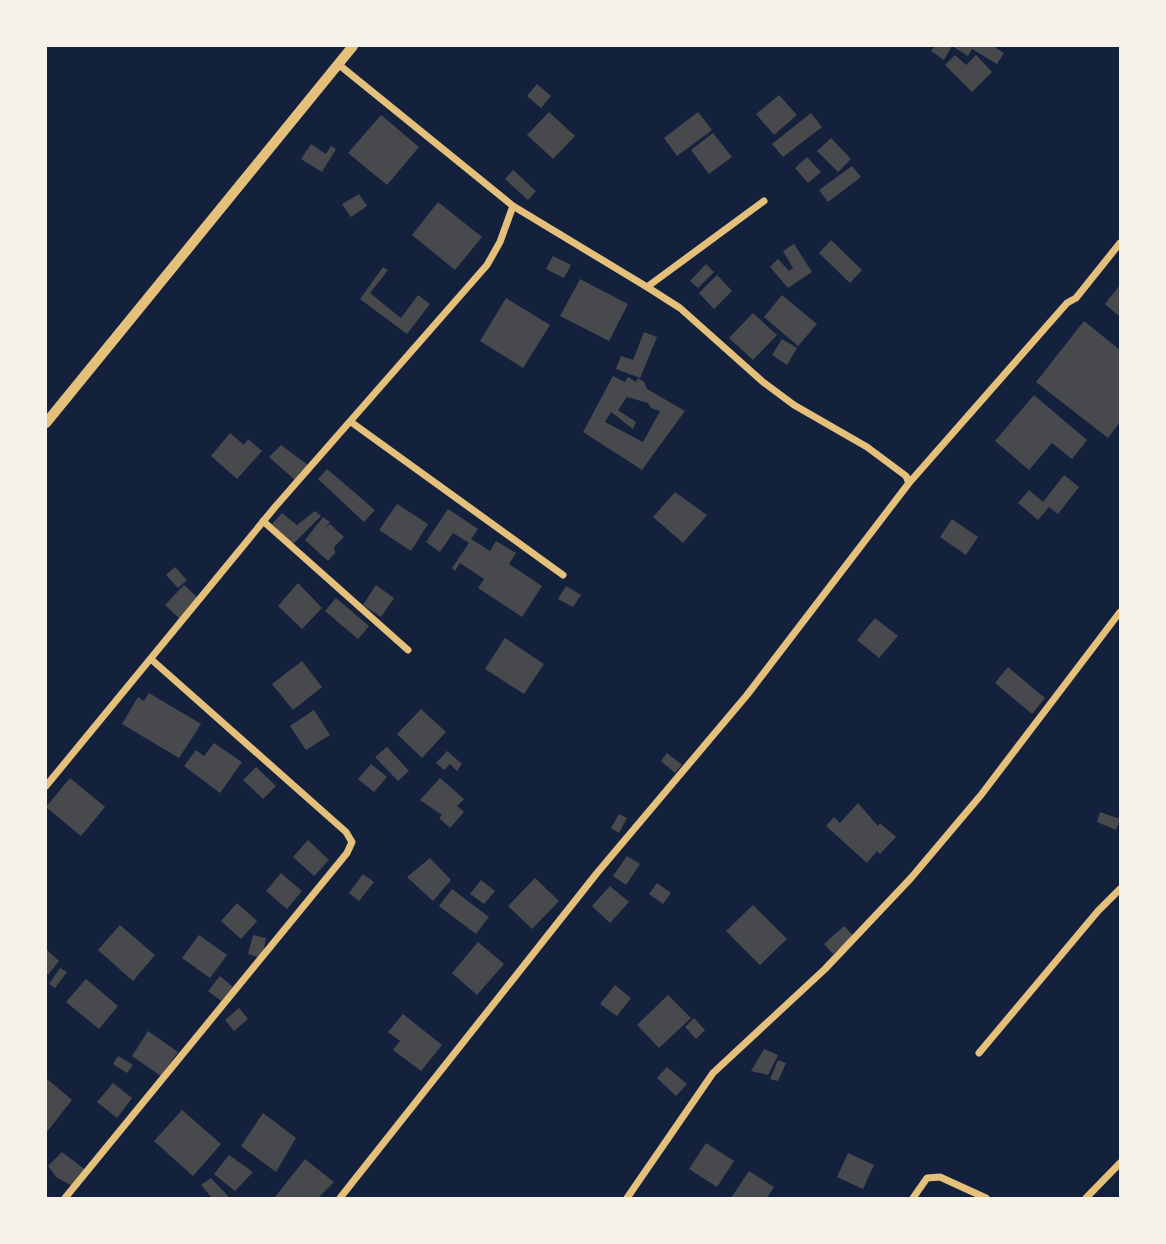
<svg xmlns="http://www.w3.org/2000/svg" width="1166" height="1244" font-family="Figtree,sans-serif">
  <rect width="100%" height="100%" fill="#14213d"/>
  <path fill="#48494c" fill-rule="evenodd" d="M935,46H993L1004,53L997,64L972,49L968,56L952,46L944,60L931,51Z
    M955,55L966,65L976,55L992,72L972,92L945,65Z
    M537,84L551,96L541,108L527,96Z
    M779,95L797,115L774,135L756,114Z
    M549,112L575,136L553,159L527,135Z
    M698,112L712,130L677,156L664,138Z
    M811,113L822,127L783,157L772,144Z
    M381,115L419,147L387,185L348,153Z
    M713,133L732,157L709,174L691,150Z
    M831,138L851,159L838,172L817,151Z
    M311,144L326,154L331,146L336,149L322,172L301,159Z
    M807,157L821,172L808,183L795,168Z
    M852,166L861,177L828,202L819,190Z
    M513,170L536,191L528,200L505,179Z
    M359,194L367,206L351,217L342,204Z
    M438,202L482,237L455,270L412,235Z
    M831,240L862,270L850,283L819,253Z
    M794,244L812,272L788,288L770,267L778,259L789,271L793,268L783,251Z
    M553,256L571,265L564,278L546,269Z
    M706,264L714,272L698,288L690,281Z
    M383,267L388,270L370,293L401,318L418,295L430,304L407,334L360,299Z
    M717,275L732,291L714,309L699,293Z
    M580,279L628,304L609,341L560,316Z
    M1120,285V317L1105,304Z
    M782,295L817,324L798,346L764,317Z
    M506,298L550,325L523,368L480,341Z
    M753,313L777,335L753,360L729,338Z
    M1084,321L1120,350V422L1108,438L1036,382Z
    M644,332L657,337L640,378L616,369L621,356L633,360Z
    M782,339L797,348L787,365L772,355Z
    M613,376L625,382L628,377L636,382L638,378L644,382L647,389L685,411L642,470L583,432ZM627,397L648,403L651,408L660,411L643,442L605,422L611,412L633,429L636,422L618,410Z
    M1034,395L1087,440L1072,459L1052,443L1029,470L995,441Z
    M230,433L244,445L248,439L262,451L237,479L211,456Z
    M281,445L308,465L296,481L269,457Z
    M327,469L375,510L364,522L318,479Z
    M1064,475L1079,487L1058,514L1049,507L1038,520L1018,503L1029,490L1043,502Z
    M675,492L707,515L683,543L653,517Z
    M397,504L428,524L411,551L379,530Z
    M448,509L478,529L471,539L490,551L496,541L516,553L509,564L542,586L522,617L478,588L484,579L460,563L455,571L452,568L469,543L453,533L440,552L426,542Z
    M315,511L321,516L293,544L272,524L282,513L297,525Z
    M323,517L330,522L324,529L330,524L344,537L334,547L335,553L328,561L305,540Z
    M952,519L978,537L966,555L940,537Z
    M175,567L187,580L178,588L166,575Z
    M298,583L322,608L302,629L278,606Z
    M184,585L200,600L181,620L165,605Z
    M376,585L394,598L381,617L363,605Z
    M566,586L581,595L573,607L558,599Z
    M336,598L369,626L358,639L325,611Z
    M875,618L898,636L879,658L857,640Z
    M505,638L544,664L524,694L485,669Z
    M302,661L322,687L293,710L272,684Z
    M1008,667L1045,698L1032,714L995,683Z
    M149,693L201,724L179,758L122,724L138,697L144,701Z
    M421,709L446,732L422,758L397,734Z
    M314,710L330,735L306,750L290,726Z
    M214,743L242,762L220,793L184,766L196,750L204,756Z
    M387,747L409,771L398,781L375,757Z
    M447,751L462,764L457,771L450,764L444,770L436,763Z
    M667,753L682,765L675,773L661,761Z
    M371,764L387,777L374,792L358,779Z
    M256,767L276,786L263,799L243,780Z
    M70,778L105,807L81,836L46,807Z
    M440,778L464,799L457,806L464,812L450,828L439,818L442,815L420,800Z
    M858,803L878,826L880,823L896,837L880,854L877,851L867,863L826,826L834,817L840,823Z
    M1100,812L1120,819L1116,830L1097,822Z
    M619,814L627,818L619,833L611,828Z
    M308,840L329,860L314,876L293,857Z
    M627,856L640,864L626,885L613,876Z
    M430,858L451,880L433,901L407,877Z
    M281,873L302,891L287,909L266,891Z
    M363,874L374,882L359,901L349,893Z
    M535,878L559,901L532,929L508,906Z
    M481,880L495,891L484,904L470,894Z
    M657,883L671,893L663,904L649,894Z
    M610,886L629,902L610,923L592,906Z
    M452,889L489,917L476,934L439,906Z
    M237,903L257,921L241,939L221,921Z
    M753,905L787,939L760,965L726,931Z
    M120,925L155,955L133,981L98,950Z
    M844,926L854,936L833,954L824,944Z
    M199,935L227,955L210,978L182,958Z
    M253,935L266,938L262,958L248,954Z
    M478,942L504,964L477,995L452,973Z
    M46,949L59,961L48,975L46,973Z
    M60,968L67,972L55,988L49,984Z
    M220,976L233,987L221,1001L208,991Z
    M86,979L118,1006L99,1029L66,1002Z
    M615,985L631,998L617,1016L600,1004Z
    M668,995L691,1018L659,1048L637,1025Z
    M239,1008L248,1019L234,1031L225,1020Z
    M403,1014L442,1045L421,1071L393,1050L400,1041L388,1032Z
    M694,1018L705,1030L696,1039L685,1027Z
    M148,1031L178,1052L161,1076L132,1056Z
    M764,1049L778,1055L768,1075L751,1071Z
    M118,1056L133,1065L127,1073L113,1064Z
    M778,1060L786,1063L778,1081L770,1079Z
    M667,1067L687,1084L676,1096L657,1078Z
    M46,1078L72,1100L46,1133Z
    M113,1083L132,1098L117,1118L97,1102Z
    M182,1110L221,1144L193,1176L154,1141Z
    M263,1113L296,1138L276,1172L241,1146Z
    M706,1143L734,1161L717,1187L689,1169Z
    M62,1152L88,1172L72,1186L56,1177L48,1166Z
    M848,1153L874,1165L863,1189L837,1177Z
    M229,1155L253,1172L235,1191L214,1174Z
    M305,1159L334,1182L318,1198L275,1197Z
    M749,1171L774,1187L767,1198H731Z
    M211,1178L230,1198H212L201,1185Z"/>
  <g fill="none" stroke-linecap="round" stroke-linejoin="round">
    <path stroke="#e5c07b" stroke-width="7" d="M338,64L513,206L647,287L764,201
      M351,422L563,575
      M909,483L1067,303L1076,298L1120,243
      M263,521L408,650
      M46,786L275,507L487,265L500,242L513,206
      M979,1053L1098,911L1120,889
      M65,1198L347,853L352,842L346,832L152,660
      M340,1198L597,873L747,695L909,483L906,476L867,447L794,405L763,382L680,308L647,287
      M627,1198L713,1073L825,969L911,878L981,795L1120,612
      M913,1198L927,1178L940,1177L986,1198
      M1086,1198L1120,1163"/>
    <path stroke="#e5c07b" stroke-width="10" d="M46,423L353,46"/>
  </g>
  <rect width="1166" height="1244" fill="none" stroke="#f6f1e7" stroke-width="94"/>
</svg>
